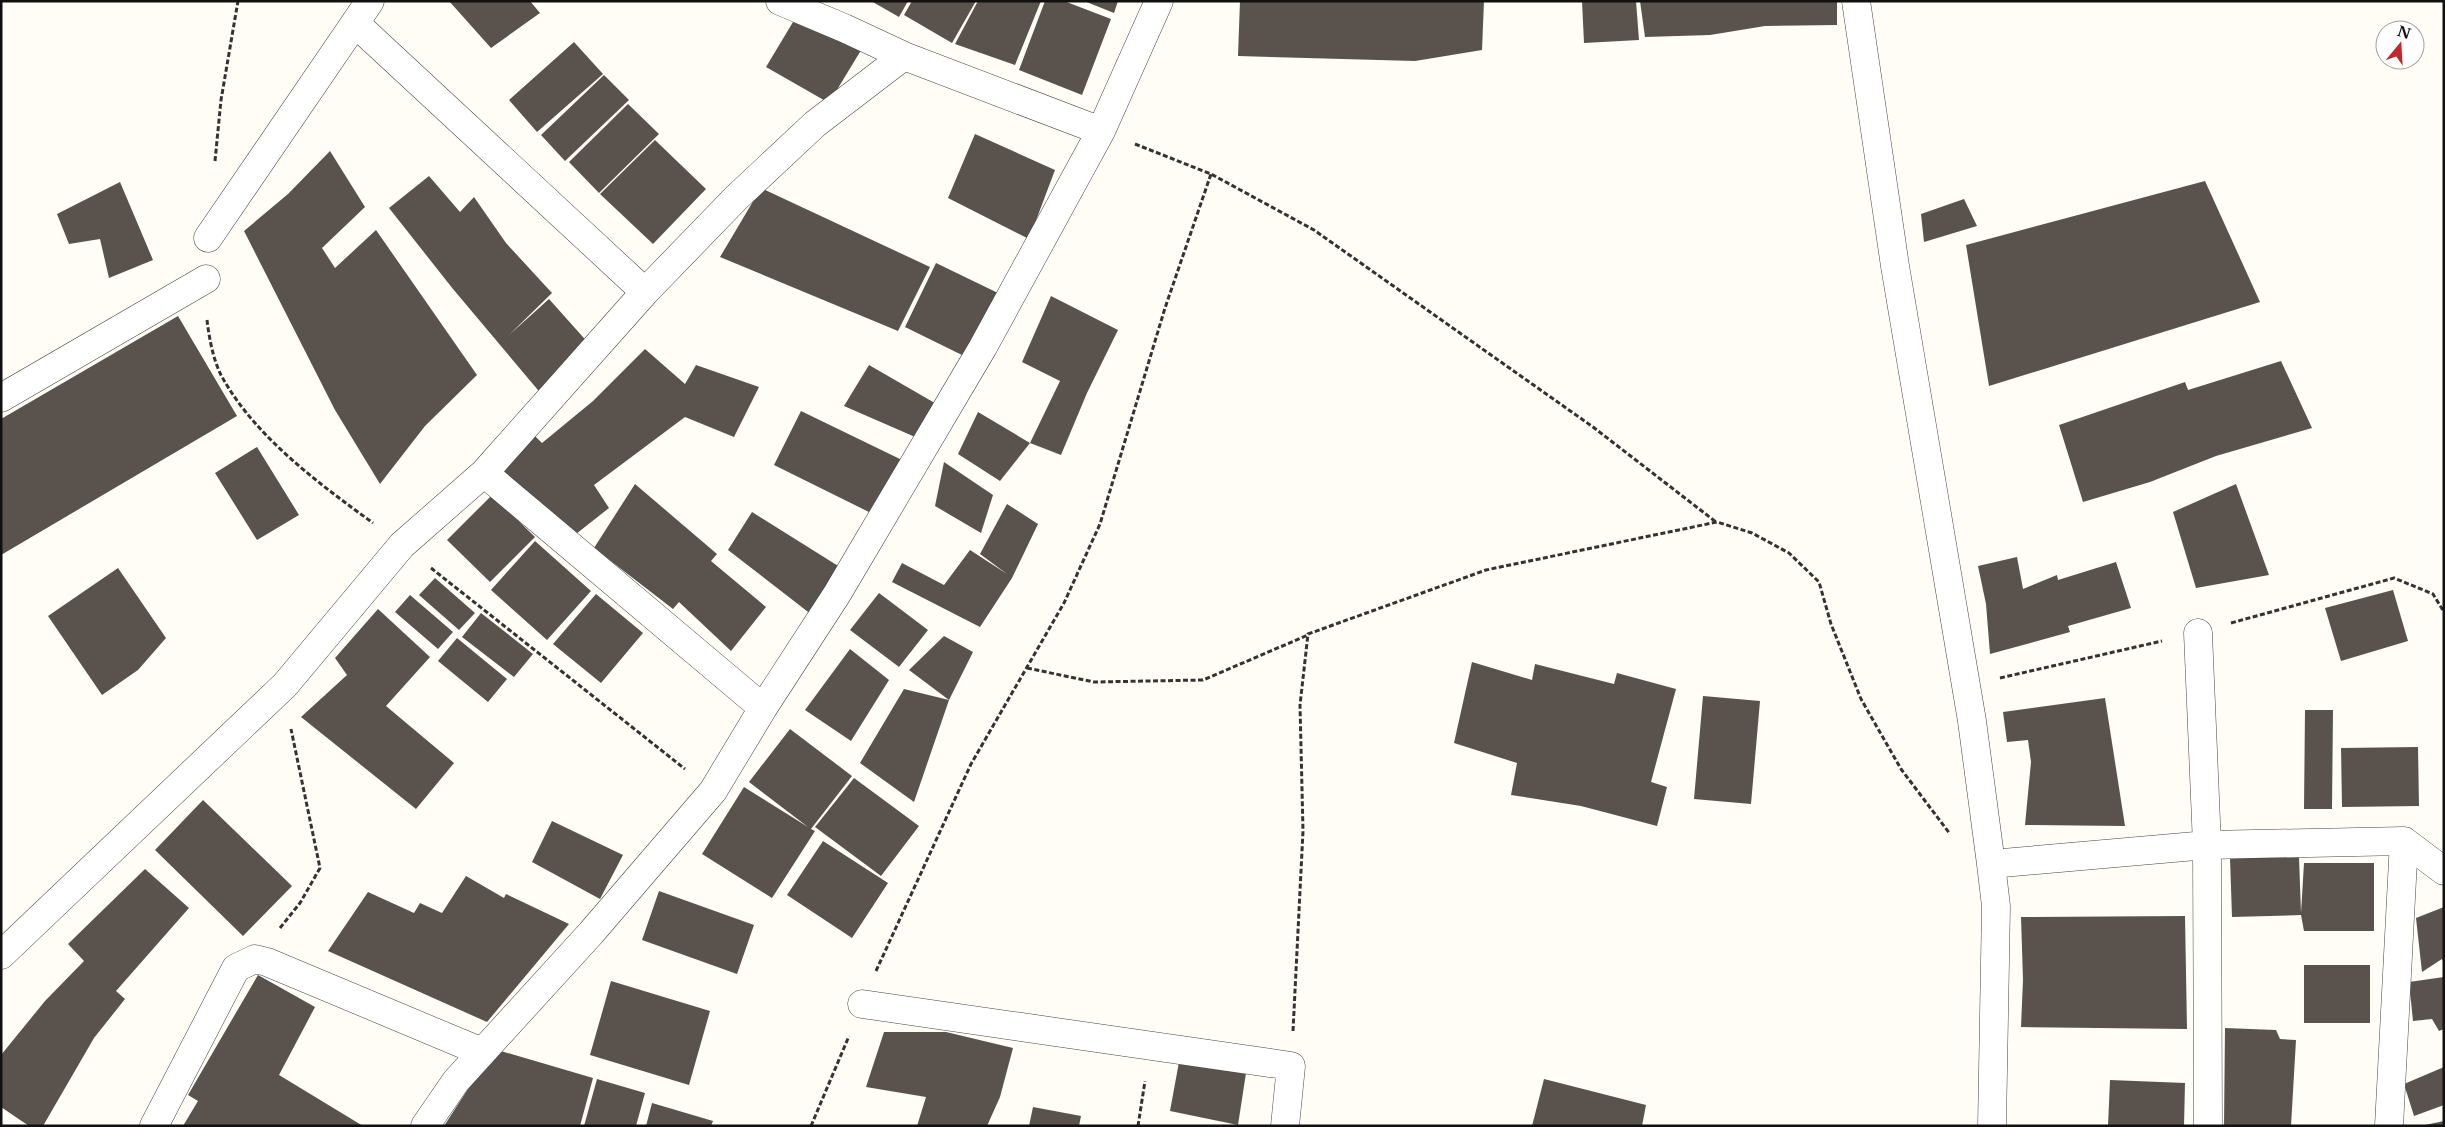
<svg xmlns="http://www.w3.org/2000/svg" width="2445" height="1127" font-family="'Libre Baskerville',serif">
  <rect width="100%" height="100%" fill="#fffdf5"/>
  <path fill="#5a524d" d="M449,1H530L540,13L491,48Z
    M871,1H908L899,17Z
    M912,1H976L952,43L904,15Z
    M978,1H1041L1015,65L955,44Z
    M1045,1H1064L1111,19L1082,95L1019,70Z
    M1084,1H1118L1114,13Z
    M1240,1H1484L1482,50L1415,61L1238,56Z
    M1582,1H1636L1639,40L1584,43Z
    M1640,1H1837V25L1765,26L1710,35L1645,37Z
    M799,12L866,42L829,103L766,67Z
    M574,42L603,74L537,132L509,100Z
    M604,75L629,100L565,161L541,135Z
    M628,104L659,134L599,193L569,162Z
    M975,134L1055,170L1029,239L948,198Z
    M655,140L706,189L653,244L600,194Z
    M330,151L365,207L322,248L335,268L376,230L477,375L425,426L380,484L335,410L244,231L288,194Z
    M429,176L460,212L474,197L506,243L552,293L509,335L549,299L591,346L543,396L453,289L389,208Z
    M2205,181L2260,302L1989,386L1966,245Z
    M120,182L153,260L109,278L100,239L69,244L57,214Z
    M761,188L930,267L898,331L720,257Z
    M1964,199L1977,226L1924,242L1921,214Z
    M936,263L998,293L966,357L905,327Z
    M1051,296L1118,330L1087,393L1061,455L1030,443L1000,481L958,454L978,412L1030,443L1060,381L1022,362Z
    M178,316L237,416L1,555V419Z
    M645,349L685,384L696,365L759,387L734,437L685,417L594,485L609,508L576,534L496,468L532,433L542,443L593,401Z
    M2281,361L2312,428L2216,456L2150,482L2083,502L2059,425L2185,382L2188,390Z
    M869,365L940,406L922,440L844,406Z
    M801,411L902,460L875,515L774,465Z
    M257,447L299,515L257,540L215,473Z
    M944,462L993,495L981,533L935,506Z
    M635,484L717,554L711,561L766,607L731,651L679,602L673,609L594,548Z
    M2236,484L2269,575L2196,588L2173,512Z
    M492,495L535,537L490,582L447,540Z
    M1007,504L1038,524L1012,578L980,627L892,582L902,563L944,585L970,550L1007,574L980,554Z
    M752,512L843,569L812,615L728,550Z
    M535,541L591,591L547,640L491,590Z
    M2017,557L2023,589L2057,575L2058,580L2116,562L2131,608L2068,626L2070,632L1990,654L1986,604L1978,566Z
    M118,568L166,638L138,670L102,695L48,616Z
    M435,578L475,613L459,630L419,595Z
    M2393,590L2408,641L2341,661L2325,608Z
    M879,593L928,630L899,667L850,630Z
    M596,594L643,633L601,683L553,644Z
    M410,595L453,632L438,649L395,612Z
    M378,609L430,657L386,706L454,763L416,809L301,717L347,675L335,658Z
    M481,613L533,654L514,677L462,637Z
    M944,636L973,652L949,700L909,670Z
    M457,638L507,679L488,702L438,661Z
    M850,649L889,680L851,741L805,710Z
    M1472,662L1532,680L1535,664L1614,684L1617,673L1676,689L1651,782L1667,787L1657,826L1581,806L1511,795L1517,763L1454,743Z
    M904,689L949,700L914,802L860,763Z
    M1703,696L1760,701L1751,804L1694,799Z
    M2105,698L2125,826L2025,825L2031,762L2028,740L2007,742L2003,712Z
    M2305,710H2333L2332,809H2304Z
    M790,729L852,776L811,829L815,831L772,898L702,854L744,787L808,827L749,782Z
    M2418,747L2419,806L2342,807L2341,748Z
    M854,778L919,826L881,876L815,827Z
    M203,800L292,886L243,936L155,850Z
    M552,821L623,855L600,899L532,862Z
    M823,841L888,883L852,938L787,895Z
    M2299,857L2301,913L2304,863H2374V931H2304L2301,915L2232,917L2230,858Z
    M145,869L189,908L116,991L125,999L94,1038L43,1126H29L1,1107V1055L45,1001L84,961L68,944Z
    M466,876L504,898L506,894L569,924L487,1022L328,951L368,892L414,913L420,903L442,913Z
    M659,891L754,925L737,974L642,940Z
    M2444,907V963L2442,959L2422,972L2416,918Z
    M2185,916L2187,1029L2021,1027L2023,980L2021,917Z
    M2304,965H2370V1023H2304Z
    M258,975L315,1007L279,1075L363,1126H183L198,1101L188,1095Z
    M2444,977V1029L2439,1031L2432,1019L2413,1021L2409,982Z
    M611,981L710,1011L689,1085L590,1055Z
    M2225,1028L2276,1030L2280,1039L2296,1040L2291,1126H2224Z
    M884,1032H946L1013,1048L1000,1097L987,1126H917L926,1097L866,1087Z
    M494,1049L593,1078L580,1126H444Z
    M1179,1062L1246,1073L1238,1125L1170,1111Z
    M2444,1067V1105L2414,1116L2404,1084Z
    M597,1079L645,1093L636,1126H584Z
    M1544,1079L1646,1105L1642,1126H1532Z
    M2110,1080L2185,1083L2184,1126H2108Z
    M652,1103L713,1121L711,1126H646Z
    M1033,1107L1081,1116L1079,1126H1029Z
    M2444,1121V1126H2425V1125Z"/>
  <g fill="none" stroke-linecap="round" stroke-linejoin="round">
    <g stroke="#444" stroke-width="29">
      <path id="minor" d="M780,1L844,28L904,56L1101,131
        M1856,1L1895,266L1972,721L1991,864L1996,906L1992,1126
        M355,23L645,292
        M208,238L370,1
        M1,398L206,279
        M484,473L763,708
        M2198,633L2207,845L2208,1126
        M1991,864L2207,845L2404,841L2444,871
        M1,955L285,685L402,545L484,473L645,292L736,198L815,124L904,56
        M862,1004L1291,1066L1285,1126
        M154,1126L236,968L255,959L267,962L482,1052
        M425,1126L456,1081L591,933L713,791L763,708L837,594L983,347L1101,131L1159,1
        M2389,1126L2404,841"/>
    </g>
    <path stroke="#333" stroke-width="3" stroke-dasharray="5 2.5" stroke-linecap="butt" d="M1135,144L1211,174L1314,230L1593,427L1716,522
      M215,161L221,100L238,1
      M207,320C209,337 213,359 221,375C254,436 318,483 373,523
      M431,568L685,769
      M2231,623L2394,578L2433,594L2444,612
      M1027,668L1094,682L1203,680L1308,635
      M2000,678L2162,641
      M280,928L300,903L320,868L291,729
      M876,971L971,764L1064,603L1100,524L1165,308L1211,174
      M1293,1031L1303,831L1300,705L1308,634L1486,570L1717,522L1752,533L1789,553L1819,582L1831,624L1861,699L1901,769L1950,834
      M811,1126L849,1036
      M1138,1126L1145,1081"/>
    <use href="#minor" stroke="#fff" stroke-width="28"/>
  </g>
  <rect width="2445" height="1127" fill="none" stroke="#111111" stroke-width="5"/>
  <g transform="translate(2400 45) rotate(18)"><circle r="24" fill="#ffffff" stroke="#a0a0a0"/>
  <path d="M0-4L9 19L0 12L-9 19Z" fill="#c4262e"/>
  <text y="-8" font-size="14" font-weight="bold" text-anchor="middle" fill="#111111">N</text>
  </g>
</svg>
